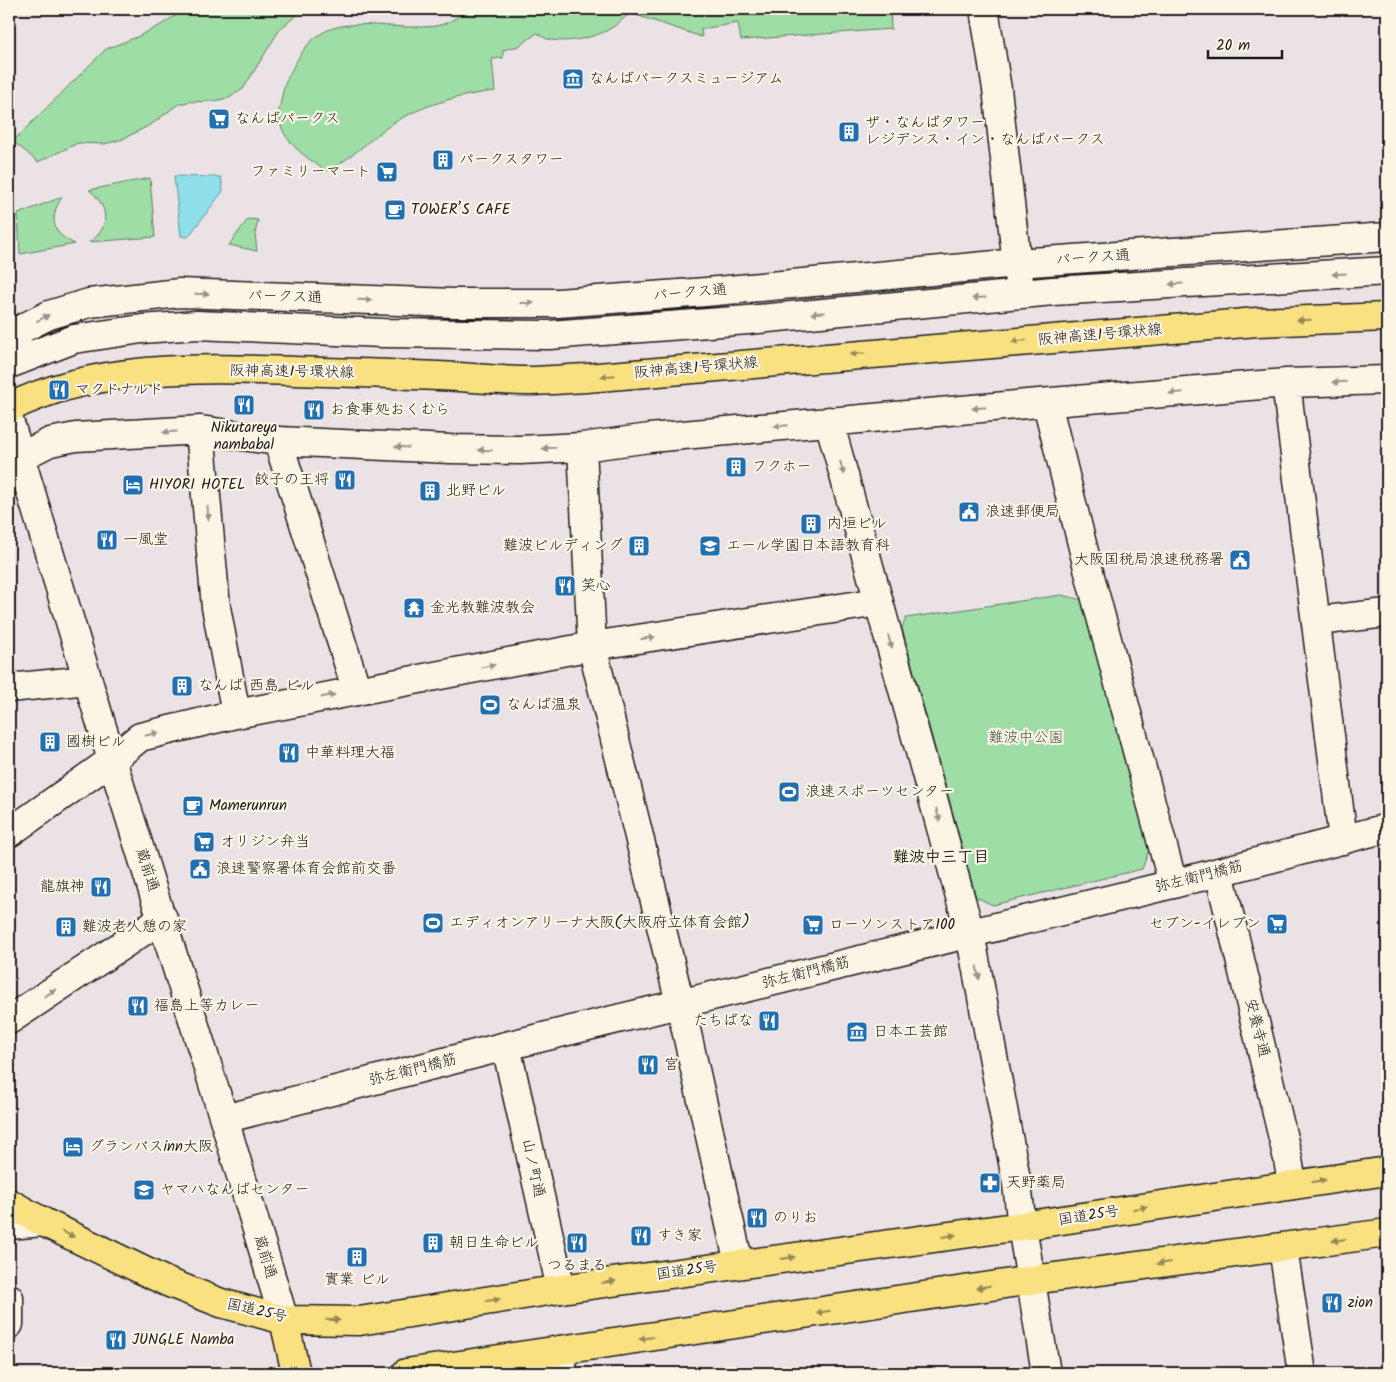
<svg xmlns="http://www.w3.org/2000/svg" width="1396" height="1382" font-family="Kalam,'Klee One',sans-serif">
  <rect width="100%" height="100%" fill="#ebe2e6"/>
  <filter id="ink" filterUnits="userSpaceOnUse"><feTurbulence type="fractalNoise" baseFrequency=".02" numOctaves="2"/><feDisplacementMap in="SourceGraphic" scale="10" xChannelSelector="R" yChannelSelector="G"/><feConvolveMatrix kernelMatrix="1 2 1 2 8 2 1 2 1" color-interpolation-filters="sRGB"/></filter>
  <g filter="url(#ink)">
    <path fill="#9fdda6" stroke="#5e7c61" d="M186,9H304L280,29L243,89L229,98L213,101L187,102L177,105L152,124L123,139L105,144L78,143L38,162L13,141L106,49L137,37L159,26Z
      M468,9H890L891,29L741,40L738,23L701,29L702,37L630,13C623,19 617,25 608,30C593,38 565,44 547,39C544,38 541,35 537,33L519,46L503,50V58L492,59L495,91C460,95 421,105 392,124C369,139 351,160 326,171C306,157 283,143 279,118C278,111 281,102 282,96C284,82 292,69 299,57C327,10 371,28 416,27C425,27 437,27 446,23C454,20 461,14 468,9Z
      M150,178L155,237L89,242C112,229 108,204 89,190Z
      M62,197C49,217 51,234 75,244L20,254L18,214Z
      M248,219L258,220L255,234L257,251L229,245Z
      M1061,595L1083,600L1150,847L1142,869L993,905L976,897L902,628L906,618Z"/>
    <path fill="#8fe0eb" stroke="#619298" d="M174,176L221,177L223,191L188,237L181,236Z"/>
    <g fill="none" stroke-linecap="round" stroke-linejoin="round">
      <g stroke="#1c1c1c" stroke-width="31">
        <path id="minor" d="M1286,383L1343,840
          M1047,403L1091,580L1173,884
          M829,421L970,933L1017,1184L1022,1226
          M200,430L216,607L236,714
          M582,447L592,646L680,1003L739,1264
          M9,465L20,457L50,442L76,437L200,430L278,441L450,449L520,450L582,447L650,438L1027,404L1286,383L1387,380
          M1317,621L1387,613
          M9,688L88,680
          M112,760L140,737L236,714L592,646L879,602
          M1219,872L1288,1159L1292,1185
          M9,1020L163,918
          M506,1046L561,1289
          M9,1225L43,1222
          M1283,1248L1302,1373
          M9,1298V1324"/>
      </g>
      <g stroke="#1c1c1c" stroke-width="31">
        <path id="tertiary" d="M984,9L997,89L1019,282
          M9,351L21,329L49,315L89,303L179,293L454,303H558L706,292L1017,263L1387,237
          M9,364L74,339L142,329L197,325L383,333L549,335L748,320L1053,291L1387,271
          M9,420L112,760L224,1119L284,1320
          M278,441L357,691
          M9,833L112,760
          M224,1119L506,1046L1173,884L1387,828
          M1022,1226L1046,1373
          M560,1350L563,1373"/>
      </g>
      <g stroke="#1c1c1c" stroke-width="31">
        <path id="trunk" d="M9,1203L43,1222L167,1282L221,1303L284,1320L359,1321L561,1289L1022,1226L1387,1171
          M284,1320L296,1373
          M406,1373L1032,1280L1387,1233"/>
      </g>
      <g stroke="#1c1c1c" stroke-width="31">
        <path id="motorway" d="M9,408C96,364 200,368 295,371C349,373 404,374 458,377C480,378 503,381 526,381C546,381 566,379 586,378L1257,322L1387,317"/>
      </g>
      <use href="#minor" stroke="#fcf5e5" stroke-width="28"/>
      <use href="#tertiary" stroke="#fcf5e5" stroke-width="28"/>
      <use href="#trunk" stroke="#f9e181" stroke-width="28"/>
      <use href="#motorway" stroke="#f9e181" stroke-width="28"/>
    </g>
    <defs><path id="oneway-solid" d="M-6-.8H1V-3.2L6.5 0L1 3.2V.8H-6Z" transform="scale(1.25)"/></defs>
    <g fill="#97938b">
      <use href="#oneway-solid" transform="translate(1339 274) rotate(176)"/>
      <use href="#oneway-solid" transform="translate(1176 284) rotate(176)"/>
      <use href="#oneway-solid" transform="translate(202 294) rotate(2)"/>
      <use href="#oneway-solid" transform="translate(979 298) rotate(175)"/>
      <use href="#oneway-solid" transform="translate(365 300) rotate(2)"/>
      <use href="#oneway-solid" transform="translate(527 303)"/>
      <use href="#oneway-solid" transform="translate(818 313) rotate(175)"/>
      <use href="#oneway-solid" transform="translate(43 318) rotate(-27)"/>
      <use href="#oneway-solid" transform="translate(1339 382) rotate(178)"/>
      <use href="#oneway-solid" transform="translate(1176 393) rotate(175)"/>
      <use href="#oneway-solid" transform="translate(979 408) rotate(175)"/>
      <use href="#oneway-solid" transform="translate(781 426) rotate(175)"/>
      <use href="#oneway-solid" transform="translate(170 432) rotate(177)"/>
      <use href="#oneway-solid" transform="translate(402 447) rotate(-177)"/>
      <use href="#oneway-solid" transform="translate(549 448) rotate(177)"/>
      <use href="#oneway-solid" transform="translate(485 450) rotate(-179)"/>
      <use href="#oneway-solid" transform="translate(842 468) rotate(75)"/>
      <use href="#oneway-solid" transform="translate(208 513) rotate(85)"/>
      <use href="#oneway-solid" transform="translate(648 638) rotate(-9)"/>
      <use href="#oneway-solid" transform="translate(890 642) rotate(75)"/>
      <use href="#oneway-solid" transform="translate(488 666) rotate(-11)"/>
      <use href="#oneway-solid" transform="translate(328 696) rotate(-11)"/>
      <use href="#oneway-solid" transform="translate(152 734) rotate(-14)"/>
      <use href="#oneway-solid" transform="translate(938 815) rotate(75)"/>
      <use href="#oneway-solid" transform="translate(978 973) rotate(79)"/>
      <use href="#oneway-solid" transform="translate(50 993) rotate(-33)"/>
    </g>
    <g fill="#968854">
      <use href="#oneway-solid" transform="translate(1304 320) rotate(178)"/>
      <use href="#oneway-solid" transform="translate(1019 341) rotate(175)"/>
      <use href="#oneway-solid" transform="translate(857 354) rotate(175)"/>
      <use href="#oneway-solid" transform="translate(608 376) rotate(175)"/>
      <use href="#oneway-solid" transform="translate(1319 1181) rotate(-9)"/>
      <use href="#oneway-solid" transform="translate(1140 1208) rotate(-9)"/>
      <use href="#oneway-solid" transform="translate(68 1234) rotate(26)"/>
      <use href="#oneway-solid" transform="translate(949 1236) rotate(-8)"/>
      <use href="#oneway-solid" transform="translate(1339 1240) rotate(172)"/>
      <use href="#oneway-solid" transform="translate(788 1258) rotate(-8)"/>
      <use href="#oneway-solid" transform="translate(1164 1263) rotate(173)"/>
      <use href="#oneway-solid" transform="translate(609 1282) rotate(-8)"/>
      <use href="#oneway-solid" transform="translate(983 1287) rotate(171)"/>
      <use href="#oneway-solid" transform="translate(493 1300) rotate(-9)"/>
      <use href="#oneway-solid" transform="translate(823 1312) rotate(171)"/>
      <use href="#oneway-solid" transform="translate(333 1320) rotate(1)"/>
      <use href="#oneway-solid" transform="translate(646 1338) rotate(172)"/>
    </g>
  </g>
  <defs>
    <g id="museum-square" transform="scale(1.125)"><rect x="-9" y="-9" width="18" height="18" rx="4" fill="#1f6fb2" stroke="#fcf5e5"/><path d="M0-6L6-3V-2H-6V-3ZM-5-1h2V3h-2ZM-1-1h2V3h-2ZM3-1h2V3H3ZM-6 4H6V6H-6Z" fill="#fff"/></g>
    <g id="supermarket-square" transform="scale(1.125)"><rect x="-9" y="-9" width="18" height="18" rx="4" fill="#1f6fb2" stroke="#fcf5e5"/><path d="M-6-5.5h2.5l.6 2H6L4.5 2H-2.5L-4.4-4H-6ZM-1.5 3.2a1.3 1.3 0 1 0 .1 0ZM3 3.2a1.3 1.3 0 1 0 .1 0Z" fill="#fff"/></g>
    <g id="building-square" transform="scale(1.125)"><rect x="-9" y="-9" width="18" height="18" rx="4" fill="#1f6fb2" stroke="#fcf5e5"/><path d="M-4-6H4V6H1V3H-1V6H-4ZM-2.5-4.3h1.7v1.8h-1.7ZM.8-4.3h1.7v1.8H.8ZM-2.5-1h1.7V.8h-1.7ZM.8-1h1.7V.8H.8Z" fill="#fff"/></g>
    <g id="cafe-square" transform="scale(1.125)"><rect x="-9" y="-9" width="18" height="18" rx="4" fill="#1f6fb2" stroke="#fcf5e5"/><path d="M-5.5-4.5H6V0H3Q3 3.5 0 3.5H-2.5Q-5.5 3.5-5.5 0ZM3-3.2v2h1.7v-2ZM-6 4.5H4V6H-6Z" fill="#fff"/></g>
    <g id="restaurant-square" transform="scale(1.125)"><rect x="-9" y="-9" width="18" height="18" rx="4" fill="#1f6fb2" stroke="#fcf5e5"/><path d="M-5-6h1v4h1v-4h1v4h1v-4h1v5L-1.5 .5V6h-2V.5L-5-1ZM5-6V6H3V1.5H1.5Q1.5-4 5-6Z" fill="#fff"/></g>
    <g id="hotel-square" transform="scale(1.125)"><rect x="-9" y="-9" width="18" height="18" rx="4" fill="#1f6fb2" stroke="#fcf5e5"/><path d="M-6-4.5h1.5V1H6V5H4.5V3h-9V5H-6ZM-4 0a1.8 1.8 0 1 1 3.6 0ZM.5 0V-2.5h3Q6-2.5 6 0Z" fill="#fff"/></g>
    <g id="civic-square" transform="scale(1.125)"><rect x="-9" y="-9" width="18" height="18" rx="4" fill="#1f6fb2" stroke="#fcf5e5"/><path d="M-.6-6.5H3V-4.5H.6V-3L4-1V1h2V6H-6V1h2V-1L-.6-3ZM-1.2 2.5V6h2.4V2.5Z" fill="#fff"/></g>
    <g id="school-square" transform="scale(1.125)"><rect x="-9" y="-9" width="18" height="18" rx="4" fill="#1f6fb2" stroke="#fcf5e5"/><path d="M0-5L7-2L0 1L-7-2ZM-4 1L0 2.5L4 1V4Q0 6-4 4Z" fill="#fff"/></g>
    <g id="temple-square" transform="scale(1.125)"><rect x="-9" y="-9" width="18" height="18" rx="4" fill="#1f6fb2" stroke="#fcf5e5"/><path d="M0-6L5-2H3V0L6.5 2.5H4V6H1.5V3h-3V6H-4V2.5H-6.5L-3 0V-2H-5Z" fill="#fff"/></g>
    <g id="stadium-square" transform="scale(1.125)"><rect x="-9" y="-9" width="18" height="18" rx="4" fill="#1f6fb2" stroke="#fcf5e5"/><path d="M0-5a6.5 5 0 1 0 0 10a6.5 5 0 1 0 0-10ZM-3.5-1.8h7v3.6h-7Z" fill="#fff"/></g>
    <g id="pharmacy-square" transform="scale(1.125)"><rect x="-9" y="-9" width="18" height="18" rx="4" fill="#1f6fb2" stroke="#fcf5e5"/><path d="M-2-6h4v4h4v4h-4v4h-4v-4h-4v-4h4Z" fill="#fff"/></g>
  </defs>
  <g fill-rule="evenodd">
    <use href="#museum-square" x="573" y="79"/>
    <use href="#supermarket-square" x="219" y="119"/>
    <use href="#building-square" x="849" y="132"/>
    <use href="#building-square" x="443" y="160"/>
    <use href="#supermarket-square" x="387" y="172"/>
    <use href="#cafe-square" x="395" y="210"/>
    <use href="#restaurant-square" x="59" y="390"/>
    <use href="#restaurant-square" x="244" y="405"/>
    <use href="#restaurant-square" x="314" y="410"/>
    <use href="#building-square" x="736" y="467"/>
    <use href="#restaurant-square" x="345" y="480"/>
    <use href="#hotel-square" x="133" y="485"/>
    <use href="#building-square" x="430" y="491"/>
    <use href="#civic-square" x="969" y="512"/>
    <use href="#building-square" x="811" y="524"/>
    <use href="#restaurant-square" x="107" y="540"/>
    <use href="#building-square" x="639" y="546"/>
    <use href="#school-square" x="710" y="546"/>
    <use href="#civic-square" x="1240" y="560"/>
    <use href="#restaurant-square" x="565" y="586"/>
    <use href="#temple-square" x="414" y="608"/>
    <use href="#building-square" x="182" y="686"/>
    <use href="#stadium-square" x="490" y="705"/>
    <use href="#building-square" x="50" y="742"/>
    <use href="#restaurant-square" x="289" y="753"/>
    <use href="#stadium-square" x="789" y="792"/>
    <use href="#cafe-square" x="193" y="806"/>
    <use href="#supermarket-square" x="204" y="842"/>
    <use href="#civic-square" x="200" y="869"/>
    <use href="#restaurant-square" x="101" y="887"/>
    <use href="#stadium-square" x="433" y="923"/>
    <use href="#supermarket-square" x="1277" y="924"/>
    <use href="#supermarket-square" x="813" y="925"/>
    <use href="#building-square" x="66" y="927"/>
    <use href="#restaurant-square" x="138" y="1006"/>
    <use href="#restaurant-square" x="769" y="1021"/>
    <use href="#museum-square" x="857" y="1032"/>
    <use href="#restaurant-square" x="648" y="1065"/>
    <use href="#hotel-square" x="73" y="1147"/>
    <use href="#pharmacy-square" x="990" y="1183"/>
    <use href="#school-square" x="144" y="1190"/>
    <use href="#restaurant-square" x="757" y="1218"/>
    <use href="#restaurant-square" x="641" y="1236"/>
    <use href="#building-square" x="433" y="1243"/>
    <use href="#restaurant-square" x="577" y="1243"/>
    <use href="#building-square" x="357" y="1257"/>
    <use href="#restaurant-square" x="1332" y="1303"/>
    <use href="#restaurant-square" x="116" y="1340"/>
  </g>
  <g text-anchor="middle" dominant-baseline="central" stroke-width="4.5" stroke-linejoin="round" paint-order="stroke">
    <g font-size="15" fill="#1c1c1c" stroke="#fcf5e5" text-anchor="start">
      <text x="589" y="79">なんばパークスミュージアム</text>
      <text x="235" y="119">なんばパークス</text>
      <text x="865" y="123">ザ・なんばタワー<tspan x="865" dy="17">レジデンス・イン・なんばパークス</tspan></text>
      <text x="459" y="160">パークスタワー</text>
      <text x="371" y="172" text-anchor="end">ファミリーマート</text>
      <text x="411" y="210">TOWER’S CAFE</text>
      <text x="75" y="390">マクドナルド</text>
      <text x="330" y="410">お食事処おくむら</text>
      <text x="244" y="428" text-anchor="middle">Nikutareya<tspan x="244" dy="17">nambabal</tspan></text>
      <text x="752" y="467">フクホー</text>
      <text x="329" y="480" text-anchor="end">餃子の王将</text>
      <text x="149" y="485">HIYORI HOTEL</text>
      <text x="446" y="491">北野ビル</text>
      <text x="985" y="512">浪速郵便局</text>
      <text x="827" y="524">内垣ビル</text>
      <text x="123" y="540">一風堂</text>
      <text x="623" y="546" text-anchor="end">難波ビルディング</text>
      <text x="726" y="546">エール学園日本語教育科</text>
      <text x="1224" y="560" text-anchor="end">大阪国税局浪速税務署</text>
      <text x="581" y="586">笑心</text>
      <text x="430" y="608">金光教難波教会</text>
      <text x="198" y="686">なんば 西島 ビル</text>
      <text x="506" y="705">なんば温泉</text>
      <text x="66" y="742">國樹ビル</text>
      <text x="305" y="753">中華料理大福</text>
      <text x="805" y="792">浪速スポーツセンター</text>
      <text x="209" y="806">Mamerunrun</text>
      <text x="220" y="842">オリジン弁当</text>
      <text x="216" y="869">浪速警察署体育会館前交番</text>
      <text x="85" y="887" text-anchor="end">龍旗神</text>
      <text x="449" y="923">エディオンアリーナ大阪(大阪府立体育会館)</text>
      <text x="1261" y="924" text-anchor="end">セブン-イレブン</text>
      <text x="829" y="925">ローソンストア100</text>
      <text x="82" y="927">難波老人憩の家</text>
      <text x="154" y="1006">福島上等カレー</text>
      <text x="753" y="1021" text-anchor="end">たちばな</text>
      <text x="873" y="1032">日本工芸館</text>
      <text x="664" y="1065">宮</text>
      <text x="89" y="1147">グランパスinn大阪</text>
      <text x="1006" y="1183">天野薬局</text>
      <text x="160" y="1190">ヤマハなんばセンター</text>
      <text x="773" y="1218">のりお</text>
      <text x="657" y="1236">すき家</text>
      <text x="449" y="1243">朝日生命ビル</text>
      <text x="577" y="1266" text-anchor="middle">つるまる</text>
      <text x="357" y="1280" text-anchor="middle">實業 ビル</text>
      <text x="1348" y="1303">zion</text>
      <text x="132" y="1340">JUNGLE Namba</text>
    </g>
    <g font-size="15" fill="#1c1c1c" stroke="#fcf5e5">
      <text transform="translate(1093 258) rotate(-4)">パークス通</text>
      <text transform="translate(690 293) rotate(-5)">パークス通</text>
      <text transform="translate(285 297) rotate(2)">パークス通</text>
      <text transform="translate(1100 335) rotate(-5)">阪神高速1号環状線</text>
      <text transform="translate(696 368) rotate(-5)">阪神高速1号環状線</text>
      <text transform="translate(292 372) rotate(1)">阪神高速1号環状線</text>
      <text transform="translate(147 870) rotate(72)">蔵前通</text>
      <text transform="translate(1199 877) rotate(-14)">弥左衛門橋筋</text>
      <text transform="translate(806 973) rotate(-14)">弥左衛門橋筋</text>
      <text transform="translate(1257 1028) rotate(76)">安養寺通</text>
      <text transform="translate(413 1070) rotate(-14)">弥左衛門橋筋</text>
      <text transform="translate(533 1168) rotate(78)">山ノ町通</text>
      <text transform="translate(1089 1216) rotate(-9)">国道25号</text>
      <text transform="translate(265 1257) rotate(73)">蔵前通</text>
      <text transform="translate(687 1271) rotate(-8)">国道25号</text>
      <text transform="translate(257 1311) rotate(13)">国道25号</text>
    </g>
    <g font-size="15" fill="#435645" stroke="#fcf5e5">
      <text x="1026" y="738">難波中公園</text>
    </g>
    <g font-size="16" font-weight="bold" fill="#1c1c1c" stroke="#fcf5e5">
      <text x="941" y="857">難波中三丁目</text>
    </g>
  </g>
  <rect width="1396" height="1382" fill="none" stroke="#fcf5e5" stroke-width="30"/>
  <rect x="15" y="15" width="1366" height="1352" fill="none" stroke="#1c1c1c" stroke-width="2" filter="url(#ink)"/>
  <path d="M1208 50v8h74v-8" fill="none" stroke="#1c1c1c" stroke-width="2.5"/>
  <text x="1216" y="50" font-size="15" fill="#1c1c1c" stroke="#fcf5e5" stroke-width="4" paint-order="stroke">20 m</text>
</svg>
